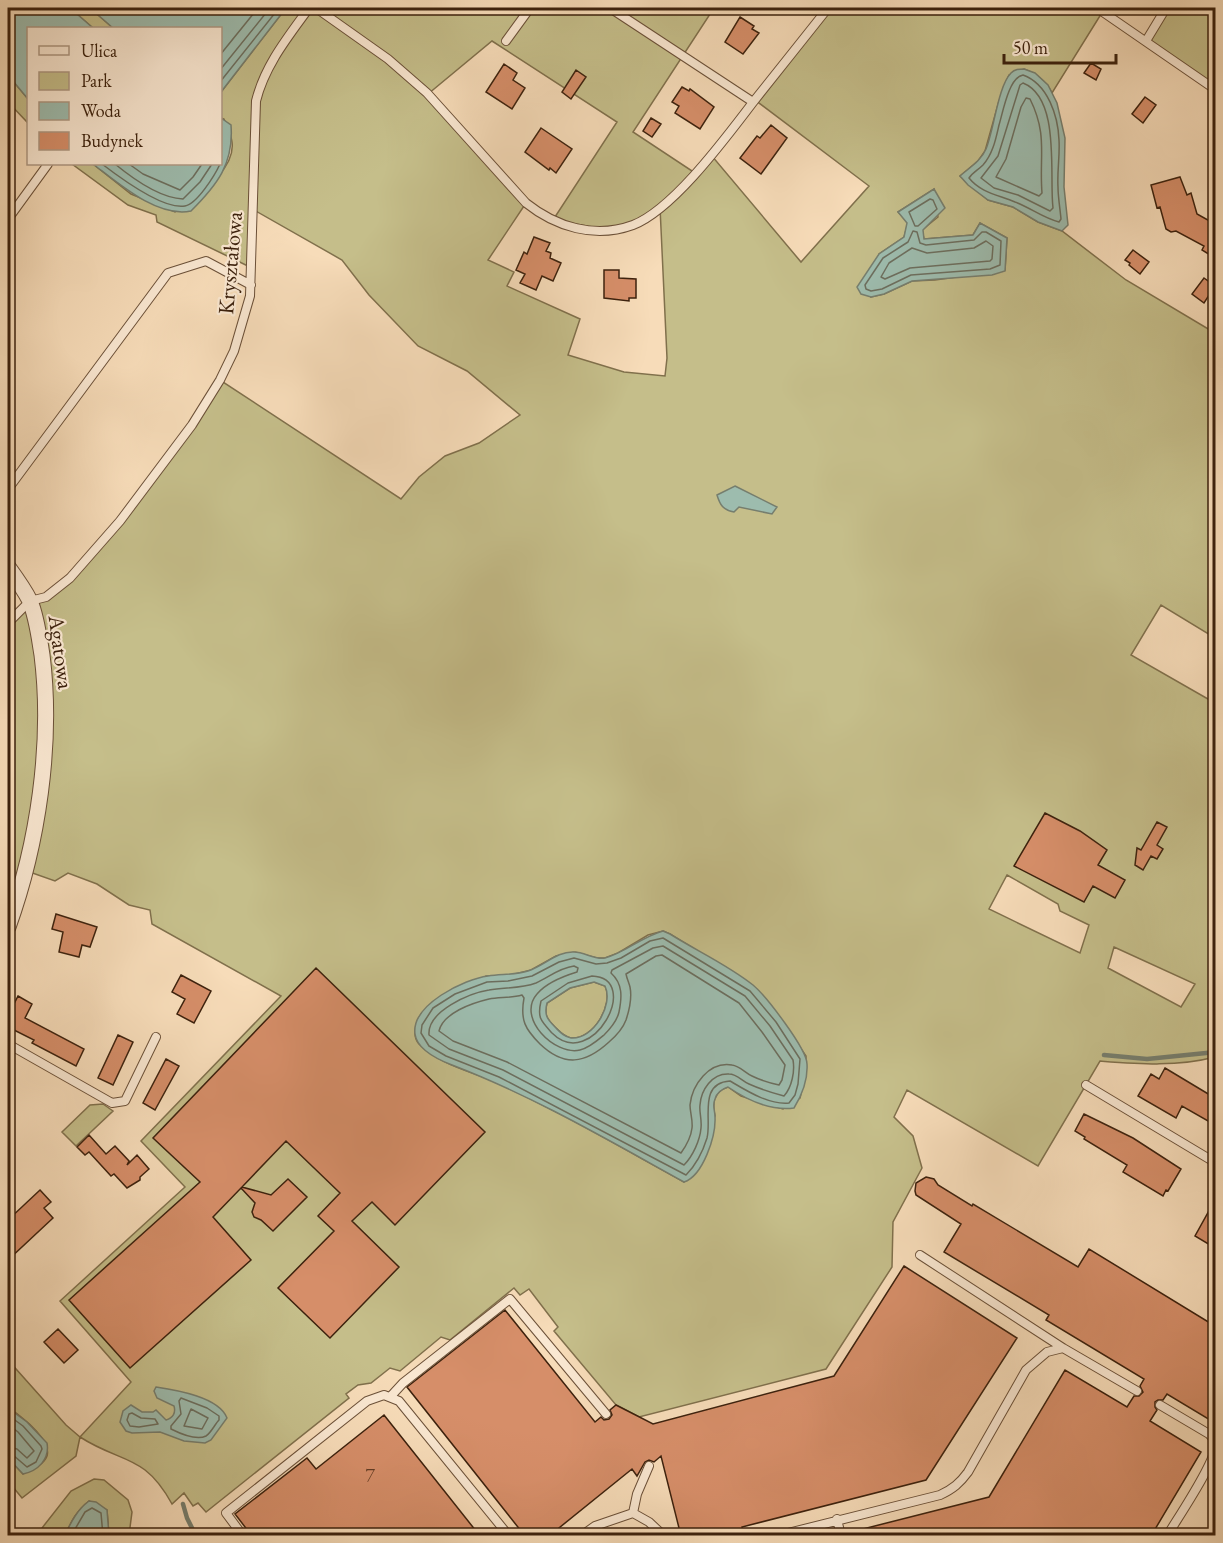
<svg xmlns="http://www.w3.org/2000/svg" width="1223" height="1543" font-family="'EB Garamond',serif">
  <rect width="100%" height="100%" fill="#f7dcb9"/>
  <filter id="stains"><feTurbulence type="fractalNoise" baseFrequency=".00333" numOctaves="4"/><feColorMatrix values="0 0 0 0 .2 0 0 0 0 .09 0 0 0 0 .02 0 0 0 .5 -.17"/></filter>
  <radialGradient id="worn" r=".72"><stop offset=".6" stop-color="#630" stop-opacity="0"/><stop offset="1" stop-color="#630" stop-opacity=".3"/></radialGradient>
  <path fill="#c5be8a" stroke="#80704c" stroke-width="1.5" fill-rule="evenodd" d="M70,8H90L113,28H93Z
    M286,8H610L624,17L630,8H714L633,132L695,173L712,156L801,262L869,186L755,100L828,8H1097L1103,11L1052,93C1046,81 1037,74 1024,69L1009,75L999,101L985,151L978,161L960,176L988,200L1013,207L1038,222L1062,231L1126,280L1215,333V638L1161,605L1131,655L1215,703V1057C1177,1067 1140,1064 1100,1061L1038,1166L907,1090L894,1117L913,1136L922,1168L893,1222L892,1267L826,1369L639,1417L616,1405L554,1331L558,1327L529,1289L520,1295L514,1288L450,1340L441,1337L400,1371L390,1368L371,1383L358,1385L346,1394L349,1398L206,1512L198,1503L193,1506L184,1493L172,1504C144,1453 122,1464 80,1437L76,1456L22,1498L8,1481V1458L23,1474C29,1470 39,1467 44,1461C59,1445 21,1415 8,1408V1360L66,1425L80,1437L131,1382L60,1301L185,1187L141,1141L281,996L152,924L150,910L129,905L97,884L68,873L55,881L24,870L8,927V623L30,601L57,589L120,521L220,380L401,499L419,477L445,456L479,443L520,415L467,371L418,346L369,295L342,260L254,210L252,268L157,222L156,215L128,205L72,164H93L131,194L175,212C195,196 236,171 232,142C231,134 227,126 224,119L221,118V92ZM492,41L617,122L553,220L610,230L647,217L660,207L667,358L665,376L624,372L568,355L580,319L507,286L514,272L488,260L526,203L428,94ZM934,189L938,217L922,230L924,239L973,235L980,223L1007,238L1005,270L935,280L912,281L884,294L871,297L879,254L904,237L908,223L898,212ZM1007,875L1058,904L1060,911L1089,925L1080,953L989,909ZM663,931L670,934L693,948L780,1018L806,1056V1073L800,1098L783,1109L741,1096L728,1087C714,1091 712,1103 715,1116L684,1182C622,1148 561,1112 497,1083C471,1071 440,1065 419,1044C411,1035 416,1023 421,1014L486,976H507L531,970L556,956L575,952L597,958H605L618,953L648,935ZM1114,947L1195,984L1181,1007L1108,968Z
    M1166,8H1215V90L1146,41Z
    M8,75L28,99V123L8,102Z
    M594,982L605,986C614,1005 593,1040 571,1038C564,1037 560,1032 555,1027C547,1019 544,1015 547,1003L570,988Z
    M103,1104L113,1111L76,1146L62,1132L90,1105Z
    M94,1479L104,1480L128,1500L132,1512L129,1535H109L107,1510L89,1501C77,1510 71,1522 65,1535L40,1536L42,1528L71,1491Z"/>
  <path fill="#9dbcae" stroke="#767e6e" stroke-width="1.5" fill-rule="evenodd" d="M8,8H70L93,28H28V99L8,75Z
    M90,8H286L221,92L220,28H113Z
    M1024,69L1035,73L1048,85L1057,103L1065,138L1064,187L1068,225L1062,231L1038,222L1013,207L988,200L968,185L960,176C969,168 981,161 986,149C994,130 998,86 1011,73C1015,69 1019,69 1024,69Z
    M221,118L231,125C234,164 217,185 191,211C157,218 118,183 93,164H220Z
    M934,189L945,208L923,230L924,239L973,235L980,223L1007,238L1005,271L992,275L912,281L884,294L871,297L861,294L857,287L879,254L904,237L907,223L898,212Z
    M735,486L777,507L772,514L739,507L734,512C723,510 720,505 717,495Z
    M663,931L670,934C697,951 728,965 753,985C766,996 807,1049 807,1064C808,1080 802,1095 794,1108C771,1111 747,1100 728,1087C722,1089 717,1092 715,1099C712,1106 715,1110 715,1117C716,1136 703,1176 684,1182C608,1140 533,1096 452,1065C439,1060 417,1050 415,1034C411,1005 464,979 488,976C502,974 515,975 528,971C544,966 557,951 574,952C585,952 594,960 605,958C625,953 641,937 663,931ZM594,982L605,986C614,1005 593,1040 571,1038C564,1037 560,1032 555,1027C547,1019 544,1015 547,1003L570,988Z
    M156,1387C176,1390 219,1397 227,1418L211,1440L205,1443L184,1441L160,1432L132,1433L126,1431L120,1422L123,1411L131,1405L142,1412H153L156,1410L166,1420C173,1418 176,1413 174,1406L157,1398L154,1391Z
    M8,1408L27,1422L47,1443C50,1459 38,1471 23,1474L8,1458Z
    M89,1501L96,1502L107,1510L109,1535H65C71,1522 77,1510 89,1501Z"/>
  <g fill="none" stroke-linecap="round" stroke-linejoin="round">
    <path stroke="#6c6e5e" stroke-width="1.5" d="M220,55L258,8
      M220,70L270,8
      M1023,75C1048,84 1058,116 1059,140C1060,156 1057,171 1058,187C1058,197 1060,208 1061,219L1059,222C1043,218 1031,208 1015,202C999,195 981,193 969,178C973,172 978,170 983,165C993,154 996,138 999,125C1003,112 1009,77 1023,75Z
      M220,82L279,8
      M1023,83C1061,98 1049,176 1053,208L1050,211L1018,195L994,188L981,178L998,156L1020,85Z
      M1026,98L1030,99C1048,135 1039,156 1042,193L1039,196L996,177L1006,159L1021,107Z
      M102,164C119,177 163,210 185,206C197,204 215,175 220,164
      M115,164C132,178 159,198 183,199L200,182L212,164
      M129,164L143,174L180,190L193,177L202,164
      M930,199L933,200L937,209L918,226H915L909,212Z
      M913,231L917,232L920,243L926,245L974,240L982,232H986L1001,241L1000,265L990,269L911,275L882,289L871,291L866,289L865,285L883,258L908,242Z
      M986,241L993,246L992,259L990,261L910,268L885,279L881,277L889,263L912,248L927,253L974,248Z
      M663,938L750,991L776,1022L800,1059L798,1084L795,1095L789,1103C769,1105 747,1091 730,1081C698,1083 712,1119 707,1138C703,1151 695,1166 686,1175L499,1077L446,1056L429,1046L421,1033L422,1025L433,1008L455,994L487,982L508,981L532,976L559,962L574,958L596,964L607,963L621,958L650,941Z
      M663,946L745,996L770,1026L793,1060C795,1071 792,1087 784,1096C773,1093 760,1089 749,1084C742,1081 737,1074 729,1074C712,1073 701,1090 700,1105C699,1112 702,1119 701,1128C700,1140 693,1156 684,1165L503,1070L449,1049L429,1035C427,1011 470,993 489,990C505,987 520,989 536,983C549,977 559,968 574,966L578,968L577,972C564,976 546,983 537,994C516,1018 555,1056 580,1050C589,1048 597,1041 604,1035C610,1029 617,1021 619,1012C622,997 623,984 611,973L612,970L653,948Z
      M662,955L739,1003L762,1032L785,1065L782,1080L779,1085C770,1083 760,1080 752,1076C745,1073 740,1066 732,1065C709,1061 692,1085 690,1105C690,1113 693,1120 692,1128C691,1137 686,1146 681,1153L507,1062L453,1041L439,1031C443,1013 472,1003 489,999C499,997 511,998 522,995L524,998C520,1020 525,1029 540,1044C564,1067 585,1064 609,1042C616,1036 623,1028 626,1020C629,1011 632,997 630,987C629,983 627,979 626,974L656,956Z
      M592,976C643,978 592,1073 552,1033C541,1021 537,1018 541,1001L568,983Z
      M181,1398L207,1408L219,1416V1420C215,1424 211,1433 206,1436C196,1441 179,1433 171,1429V1426L181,1414L179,1401Z
      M191,1409L208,1418L202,1429L184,1426Z
      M132,1413L141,1418L155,1419L158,1424L139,1427L130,1426L127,1420L129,1414Z
      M8,1415L23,1426L41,1446L42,1449L36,1462L27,1467L13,1455H8
      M8,1424L18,1432L34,1451L27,1458L17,1449L8,1447
      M71,1536L85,1512L92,1508L101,1513L103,1536"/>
    <path stroke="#767e6e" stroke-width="4.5" d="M1104,1055L1147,1059L1216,1052
      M183,1504L187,1518L196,1536"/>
  </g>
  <path fill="#d68e69" stroke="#3c210d" stroke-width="1.5" d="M740,17L754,26L752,29L759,33L743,54L725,42Z
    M1091,63L1101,69L1096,80L1084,73Z
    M504,64L517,73L513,80L525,88L512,109L486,92Z
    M576,70L586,77L571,99L562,92Z
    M682,87L689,91L690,89L714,107L700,129L675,113L679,106L672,102Z
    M1145,97L1156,105L1143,123L1132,114Z
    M651,118L661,124L652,137L643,131Z
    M771,125L787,138L761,174L740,158L757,136L760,138Z
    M541,128L572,149L556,173L550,168L549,170L525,152Z
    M1180,177L1187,195L1191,193L1197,214L1215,224V258L1202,250L1204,246L1176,231L1171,232L1166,229L1160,207L1157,208L1151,185Z
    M534,237L550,243L546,251L551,253L550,258L561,263L553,281L542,276L536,290L520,283L525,274L516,270L524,252L527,254Z
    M1133,250L1149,262L1140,274L1129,265L1130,263L1125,260Z
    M604,270H619V278L636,279V298H629V301L604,298Z
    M1204,278L1215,286L1204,303L1192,294Z
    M1045,813L1080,831L1107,850L1098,865L1125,880L1115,898L1093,886L1084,902L1014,866Z
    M1157,822L1167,827L1157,845L1163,849L1157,859L1151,856L1143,870L1135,865L1137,848L1141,850Z
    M56,914L97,927L90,947L82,945L79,957L59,952L63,932L52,929Z
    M316,968L485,1132L395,1225L372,1202L352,1221L399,1267L330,1338L278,1288L334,1231L318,1216L340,1193L286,1141L242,1187L271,1195L288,1179L307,1197L273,1231L261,1220L254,1217L252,1212L255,1203L241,1188L213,1217L251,1260L130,1368L69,1300L200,1182L153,1138Z
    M181,975L211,991L194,1023L177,1014L185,999L172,992Z
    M18,996L32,1004L25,1018L84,1049L76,1066L32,1043L34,1040L8,1027V1016Z
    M118,1035L133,1042L113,1085L98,1078Z
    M166,1059L179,1066L155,1110L143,1103Z
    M1165,1068L1215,1098V1125L1182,1106L1176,1118L1138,1096L1151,1074L1159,1079Z
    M1084,1114L1133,1138L1181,1169L1168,1191L1166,1190L1163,1196L1123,1172L1127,1165L1084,1139L1085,1137L1075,1131Z
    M89,1135L106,1154L115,1146L129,1161L127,1165L137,1155L149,1169L140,1177V1180L127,1188L114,1174L111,1176L89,1152L85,1155L77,1147Z
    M926,1177L934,1179L938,1185L972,1206L973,1204L1078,1267L1089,1249L1215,1326V1423L1167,1394L1163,1400H1158L1155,1402V1407L1157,1410L1150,1421L1201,1452L1151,1536H856L855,1531L989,1497L1065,1370L1127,1407L1134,1396H1139L1143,1392L1140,1386L1144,1379L1046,1320L1049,1315L944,1252L961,1224L916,1195L915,1191L916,1183Z
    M40,1190L51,1202L44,1208L53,1218L8,1260V1220Z
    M1215,1200V1248L1195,1236Z
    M904,1266L1017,1338L926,1480L742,1527L744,1536H681L661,1456L654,1462L649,1460L645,1462L637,1476L632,1469L549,1536H525L407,1387L505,1310L595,1422L601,1417L604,1420L609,1419L612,1415L610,1410L616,1405L653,1424L834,1376Z
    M58,1329L78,1350L64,1363L44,1342Z
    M384,1415L480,1536H252L235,1514L307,1458L316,1469Z"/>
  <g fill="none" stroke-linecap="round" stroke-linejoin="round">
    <g stroke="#6b5038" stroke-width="10">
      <path id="service" d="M316,8L388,59L427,93L526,203C556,227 595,239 633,225C674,209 727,136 754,101C779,70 803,39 828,8
        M610,8L753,102
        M1097,8L1216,90
        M506,41L530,8
        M1146,41L1166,8
        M8,219L48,164
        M8,489L168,273L206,261L251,285
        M8,623L30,601L46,597L70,578L120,521L192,425L220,380L234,351L250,296L256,101C265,65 288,37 309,8
        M8,1044L112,1103L125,1101L156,1037
        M1086,1085L1216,1163
        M920,1255L1063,1348
        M391,1396L403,1383L510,1299L606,1414
        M1160,1405L1209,1434C1212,1437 1215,1441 1215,1446C1216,1462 1177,1519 1167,1536
        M633,1513L637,1494L649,1466
        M837,1519L841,1536
        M243,1536L226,1513L367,1401L384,1395L399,1401L509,1536
        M581,1536L595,1526L633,1513L649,1522L664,1536
        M776,1536L940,1495C953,1489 960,1483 968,1472L1026,1370L1047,1352L1063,1348L1137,1391"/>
    </g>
    <g stroke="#6b5038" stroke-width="17">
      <path id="minor" d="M8,567C16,578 24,589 30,601C37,618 39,637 42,655C53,743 38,844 8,927"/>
    </g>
    <use href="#service" stroke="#fae8d2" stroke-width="8"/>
    <use href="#minor" stroke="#fae8d2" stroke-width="15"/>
  </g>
  <g text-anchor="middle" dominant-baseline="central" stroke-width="4.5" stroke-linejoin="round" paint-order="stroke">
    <g font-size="20" fill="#623c24">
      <text x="370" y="1475">7</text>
    </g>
    <g font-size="22" fill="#3c210d" stroke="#fae8d2">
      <text transform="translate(230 263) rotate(-85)">Kryształowa</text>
      <text transform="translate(61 652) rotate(82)">Agatowa</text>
    </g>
  </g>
  <rect width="1223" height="1543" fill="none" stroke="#f7dcb9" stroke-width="30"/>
  <rect x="9" y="9" width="1205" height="1525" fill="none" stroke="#3c210d" stroke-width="3"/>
  <rect x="15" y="15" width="1193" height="1513" fill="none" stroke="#3c210d" stroke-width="1.5"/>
  <rect x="27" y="27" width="195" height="138" fill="#fae8d2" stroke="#ae9883" stroke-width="1.5"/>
  <rect x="39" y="46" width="30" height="9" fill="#fae8d2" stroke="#ae9883" stroke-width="1.5"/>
  <text x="81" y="57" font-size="18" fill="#3c210d">Ulica</text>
  <rect x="39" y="72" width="30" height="18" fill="#c5be8a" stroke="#ae9883" stroke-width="1.5"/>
  <text x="81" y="87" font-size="18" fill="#3c210d">Park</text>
  <rect x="39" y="102" width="30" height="18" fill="#9dbcae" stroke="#ae9883" stroke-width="1.5"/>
  <text x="81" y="117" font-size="18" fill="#3c210d">Woda</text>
  <rect x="39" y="132" width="30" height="18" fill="#d68e69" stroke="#ae9883" stroke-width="1.5"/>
  <text x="81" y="147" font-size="18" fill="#3c210d">Budynek</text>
  <path d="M1004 54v9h112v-9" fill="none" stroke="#3c210d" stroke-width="3"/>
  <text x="1013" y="54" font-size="18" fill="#3c210d" stroke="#fae8d2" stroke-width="4.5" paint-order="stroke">50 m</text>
  <rect width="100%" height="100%" filter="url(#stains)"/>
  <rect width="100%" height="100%" fill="url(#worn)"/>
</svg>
